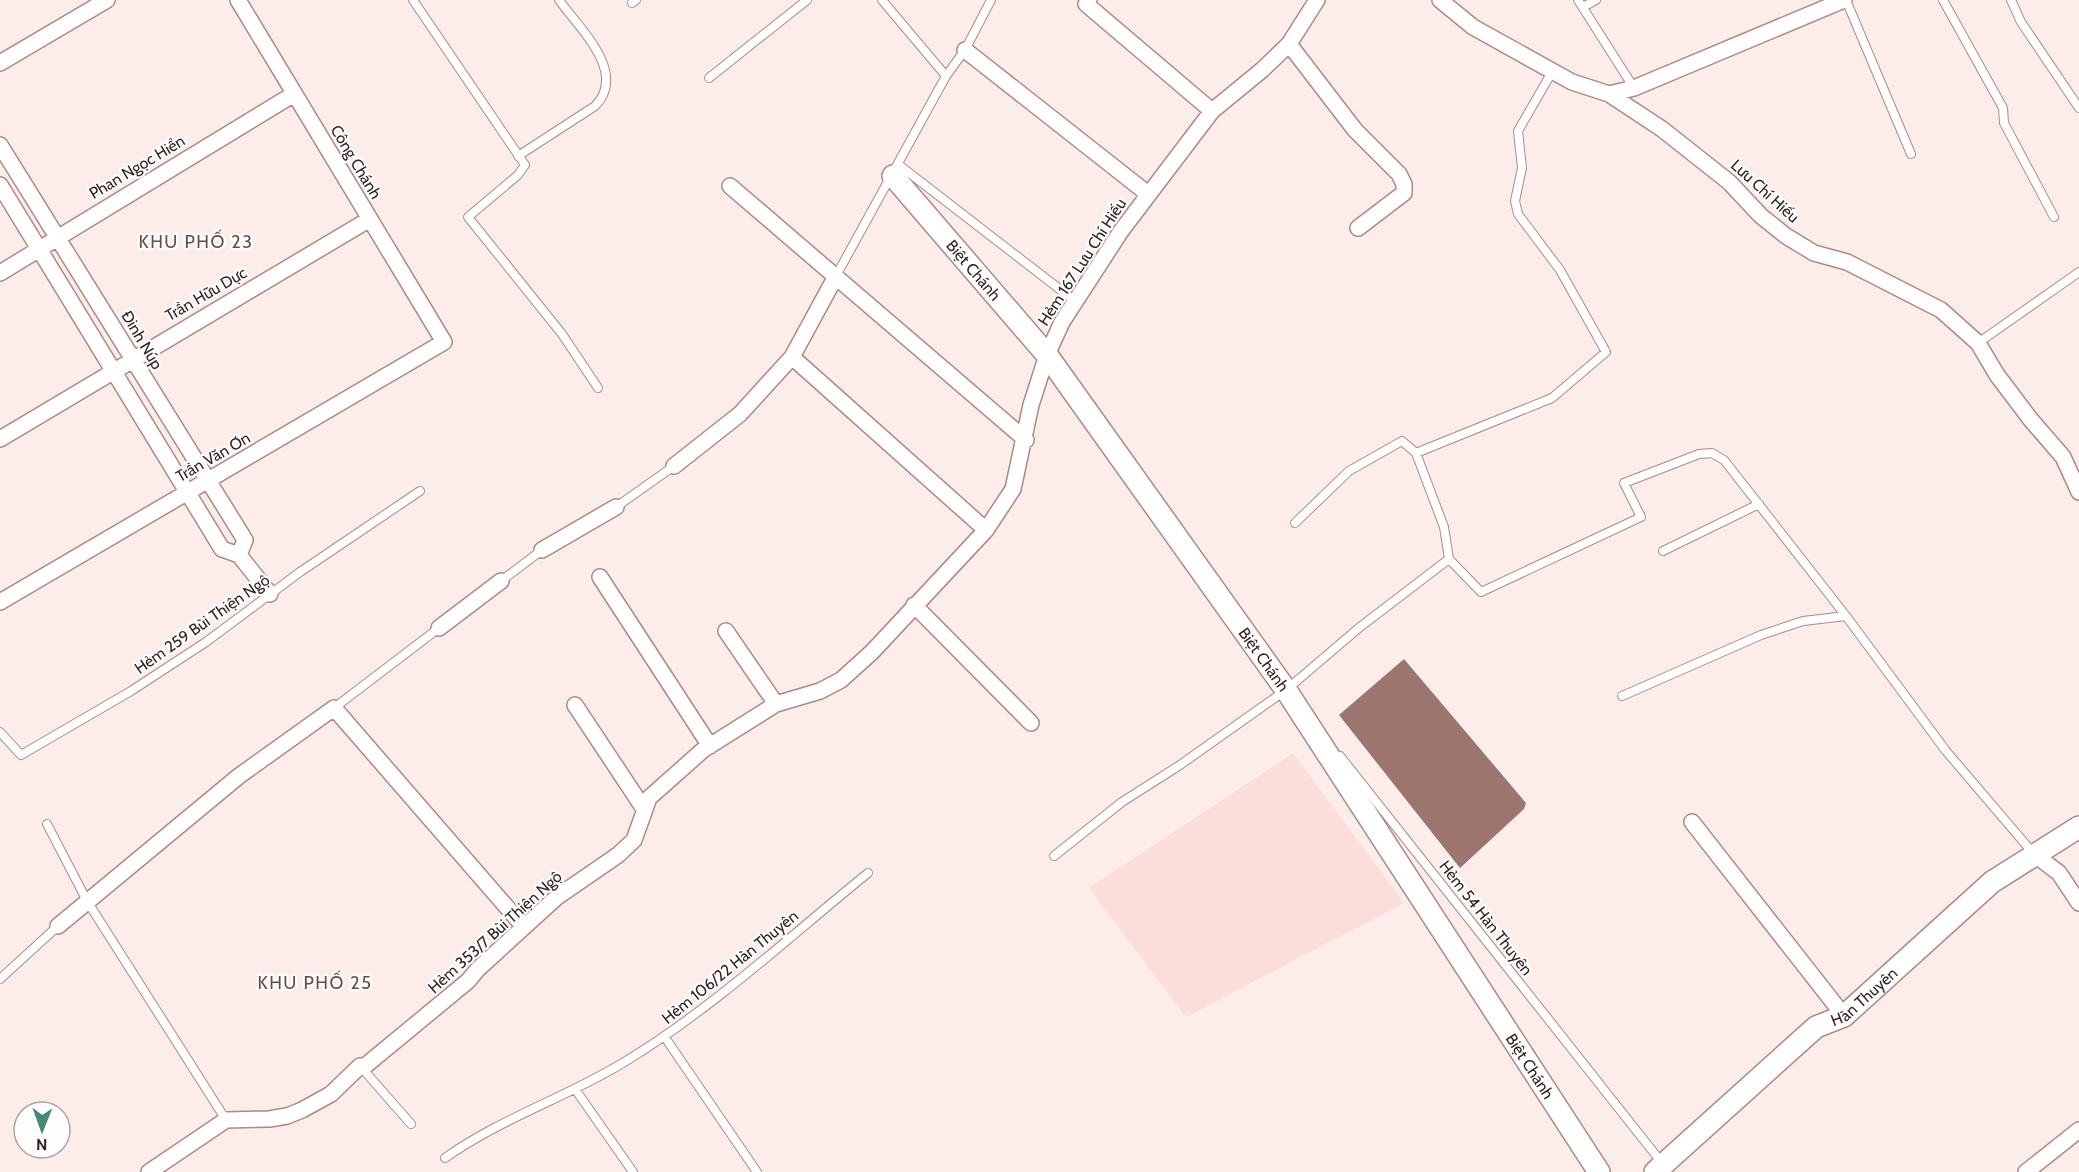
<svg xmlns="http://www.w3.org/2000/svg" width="2079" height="1172" font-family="Cabin,sans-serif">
  <rect width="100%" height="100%" fill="#fcecea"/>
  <path fill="#fbdeda" d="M1293,753L1404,903L1186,1017L1089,888Z"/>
  <path fill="#9d756f" d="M1404,659L1526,803L1524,809L1460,868L1339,715Z"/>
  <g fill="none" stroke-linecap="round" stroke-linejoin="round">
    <g stroke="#ad8a85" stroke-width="10">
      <path id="lane" d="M413,0L525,165L518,175L468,217L562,334L598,388
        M882,0L946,76
        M1578,0L1634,88
        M1846,0L1911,154
        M1943,0L2003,108L2004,123L2054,217
        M2011,0L2021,22L2079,108
        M632,3L636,0
        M1583,7L1596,0
        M709,78L807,0
        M518,156L595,106C628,73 580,29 559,0
        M899,165L1075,301
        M836,276L946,76L965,50L991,0
        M1978,343L2079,272
        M1416,453L1444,527L1449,559L1481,592L1641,517L1624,483L1699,454L1712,453L1724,460L1846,616L1946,751L2033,853
        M616,507L674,466
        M1295,523L1349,471L1402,441L1416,453L1552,398L1606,352L1560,270L1518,214L1515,201L1522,168L1518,131L1552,72
        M1663,551L1759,504
        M501,581L542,550
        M1622,696L1761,635L1803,621L1846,616
        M334,708L439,628
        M0,732L21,755L131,691L206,642L300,572L420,491
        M1340,756L1662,1163
        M47,824L87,901L226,1120
        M1054,856L1122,802L1180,765L1286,690L1360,627L1449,559
        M0,979L58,926
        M664,1036L757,1172
        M361,1067L411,1124
        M575,1089L633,1172
        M445,1158C501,1118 568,1097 626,1061C713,1008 789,937 868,873"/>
    </g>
    <g stroke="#ad8a85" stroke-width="18">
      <path id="street" d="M1089,0L1086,4L1212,111
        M1440,0L1473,27L1572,82L1609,94L1662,129L1729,182L1761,216L1786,236L1814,253L1847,262L1941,310L1978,343L1997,375L2031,420L2063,457L2079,492
        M1289,44L1355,130L1399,174L1404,184V193L1358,228
        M965,50L1148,194
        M0,63L107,0
        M1609,94L1634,88L1844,0
        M0,145L245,540L239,555
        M0,185L222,549L239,555L270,594
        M730,186L1026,440
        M0,273L294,94
        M792,357L986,530
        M0,439L370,219
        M674,466L740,414L792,357L836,276
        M542,550L616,507
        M600,577L710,746
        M0,602L444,342L238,0
        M914,605L1031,723
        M439,628L501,581
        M726,631L776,704
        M575,705L644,809
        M1692,822L1844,1016
        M2034,854L2059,873L2079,903
        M58,926L239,776L334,708L524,927
        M149,1172L226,1120L269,1119L287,1116L302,1110L331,1094L360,1066H365L468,981L478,969L557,897L618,855L634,840L649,798L703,750L776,704L820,691L841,680L872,652L986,530L1013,489L1031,405L1047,355L1062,322L1121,231L1212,111L1262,70L1289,44L1317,0
        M2026,1172L2079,1130"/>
    </g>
    <g stroke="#ad8a85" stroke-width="24">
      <g id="secondary">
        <path id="s1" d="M893,176L1047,355L1286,690L1599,1172"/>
        <path id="s2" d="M1655,1172L1816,1027L1844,1016L1992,882L2079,827"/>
      </g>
    </g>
    <use href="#lane" stroke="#fff" stroke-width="8"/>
    <use href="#street" stroke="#fff" stroke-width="15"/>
    <use href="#secondary" stroke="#fff" stroke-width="21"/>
  </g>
  <g text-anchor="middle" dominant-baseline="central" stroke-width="4.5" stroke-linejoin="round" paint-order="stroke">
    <g font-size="16" fill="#312321" stroke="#fefefe">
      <text transform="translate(356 162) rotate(59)">Công Chánh</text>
      <text transform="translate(137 167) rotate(-31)">Phan Ngọc Hiển</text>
      <text transform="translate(1765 191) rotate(42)">Lưu Chí Hiếu</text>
      <text transform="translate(1082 262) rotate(-57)">Hẻm 167 Lưu Chí Hiếu</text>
      <text stroke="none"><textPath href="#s1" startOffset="124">Biệt Chánh</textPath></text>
      <text transform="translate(206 294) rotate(-30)">Trần Hữu Dực</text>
      <text transform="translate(142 340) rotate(59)">Đinh Núp</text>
      <text transform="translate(213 457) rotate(-30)">Trần Văn Ơn</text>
      <text transform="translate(202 624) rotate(-35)">Hẻm 259 Bùi Thiện Ngộ</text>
      <text stroke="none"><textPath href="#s1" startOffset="610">Biệt Chánh</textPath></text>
      <text transform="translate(1486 918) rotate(52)">Hẻm 54 Hàn Thuyên</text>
      <text transform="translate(495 932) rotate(-42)">Hẻm 353/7 Bùi Thiện Ngộ</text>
      <text transform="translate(730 967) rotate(-39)">Hẻm 106/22 Hàn Thuyên</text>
      <text stroke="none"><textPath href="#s2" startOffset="274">Hàn Thuyên</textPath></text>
      <text stroke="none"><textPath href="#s1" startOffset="1096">Biệt Chánh</textPath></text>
    </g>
    <g font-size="18" letter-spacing="1.5" fill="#694a45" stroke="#fefefe">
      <text x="196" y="242">KHU PHỐ 23</text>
      <text x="315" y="983">KHU PHỐ 25</text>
    </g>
  </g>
  <g transform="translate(42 1130) rotate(181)"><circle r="28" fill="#fefefe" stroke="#aca6a6" stroke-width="1.5"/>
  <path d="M0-4.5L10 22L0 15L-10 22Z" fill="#45887a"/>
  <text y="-9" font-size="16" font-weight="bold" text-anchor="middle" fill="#312321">N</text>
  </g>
</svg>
